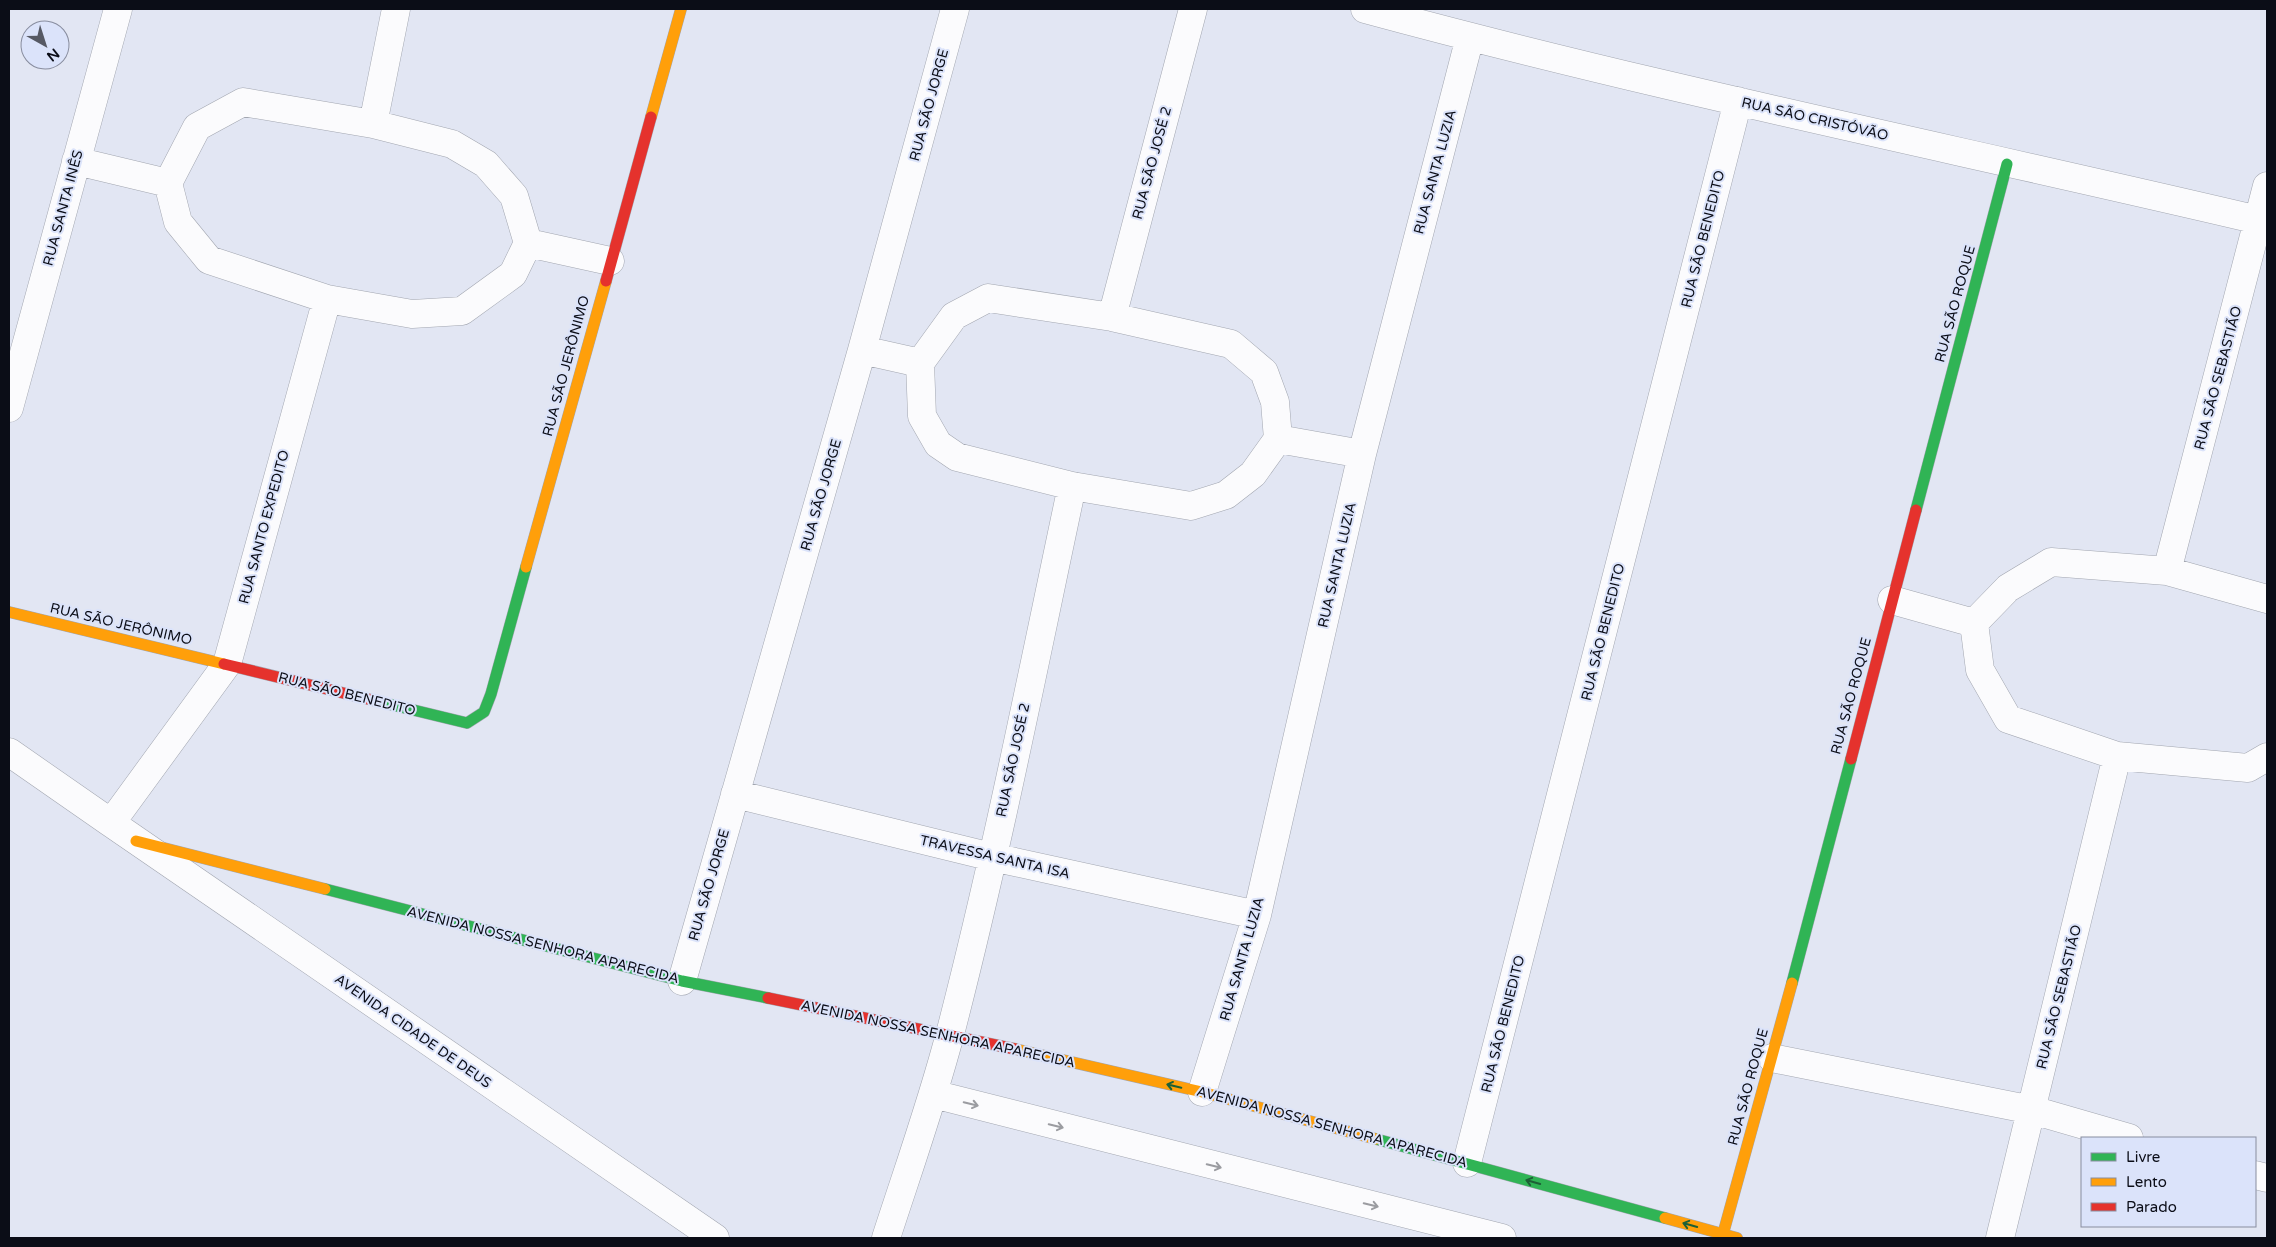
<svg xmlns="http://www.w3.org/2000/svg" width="2276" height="1247" font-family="'Varela Round',sans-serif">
  <rect width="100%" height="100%" fill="#e2e6f3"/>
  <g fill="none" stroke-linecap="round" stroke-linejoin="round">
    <g stroke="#a2a6b0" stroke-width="29">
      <path id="street" d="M1365,9C1663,90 1967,151 2267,222
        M243,102L373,124L452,144L486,164L514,196L528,243L513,274L462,311L412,314L327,299L209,260L178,222L168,183L197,127Z
        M373,124L396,9
        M76,161L168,183
        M528,243L610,261
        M327,299L227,664L111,823L715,1238
        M1112,317L1193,9
        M862,350L920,363L922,416L938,444L957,457L1072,486L1191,506L1226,495L1253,474L1278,439L1362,454
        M920,363L954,316L988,298L1112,317L1231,344L1264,372L1275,402L1278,439
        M9,408L118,9
        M2167,571L2267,186
        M2267,599L2167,571L2051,562L2008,588L1974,623L1980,670L2008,719L2117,756L2248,768L2267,757
        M1892,600L1974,623
        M9,752L111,823
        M735,794L992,857L1257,915
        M682,981L862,350L955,9
        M1772,1058L2032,1110L2129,1138
        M1202,1092L1257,915L1362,454L1470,37
        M933,1094L1502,1238
        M1467,1163L1738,101
        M2255,1175L2267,1178
        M886,1238C908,1170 932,1103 950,1034C997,853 1033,669 1072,486
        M2000,1238L2117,756"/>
    </g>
    <g stroke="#a2a6b0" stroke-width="12">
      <path id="fast" d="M1916,510L2007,164
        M372,700L467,723L484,712L491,694L526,567
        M325,889L682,981L768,998
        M1792,983L1851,759
        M1376,1139L1665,1218"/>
    </g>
    <g stroke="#a2a6b0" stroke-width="12">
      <path id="slow" d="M651,117L681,9
        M526,567L606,281
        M9,612L224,664
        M136,841L325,889
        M1015,1049L1202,1092L1376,1139
        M1665,1218L1737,1238
        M1723,1234L1792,983"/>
    </g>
    <g stroke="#a2a6b0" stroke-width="12">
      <path id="jam" d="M606,281L651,117
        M224,664L372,700
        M1851,759L1916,510
        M768,998L1015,1049"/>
    </g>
    <use href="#street" stroke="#fbfbfd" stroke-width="28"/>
    <use href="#fast" stroke="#30b455" stroke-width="11"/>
    <use href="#slow" stroke="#ff9f0a" stroke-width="11"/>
    <use href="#jam" stroke="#e5322d" stroke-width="11"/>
  </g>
  <defs><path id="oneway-shaft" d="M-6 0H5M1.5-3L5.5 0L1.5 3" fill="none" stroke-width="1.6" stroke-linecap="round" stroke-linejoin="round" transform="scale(1.25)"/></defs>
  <g stroke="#1e6036">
    <use href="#oneway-shaft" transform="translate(1174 1086) rotate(-167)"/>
    <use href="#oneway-shaft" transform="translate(1533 1182) rotate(-164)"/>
    <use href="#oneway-shaft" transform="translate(1690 1225) rotate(-164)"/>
  </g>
  <g stroke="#9b9ca1">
    <use href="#oneway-shaft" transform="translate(971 1104) rotate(13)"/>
    <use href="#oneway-shaft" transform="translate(1056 1126) rotate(14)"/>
    <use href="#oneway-shaft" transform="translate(1214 1166) rotate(14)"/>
    <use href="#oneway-shaft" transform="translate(1371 1205) rotate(14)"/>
  </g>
  <g text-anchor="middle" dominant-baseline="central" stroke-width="4" stroke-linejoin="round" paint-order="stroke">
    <g font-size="14" fill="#0b0d17" stroke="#dbe3fa">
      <text transform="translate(929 105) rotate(-75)">RUA SÃO JORGE</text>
      <text transform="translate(1815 119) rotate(13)">RUA SÃO CRISTÓVÃO</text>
      <text transform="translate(1152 163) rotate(-75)">RUA SÃO JOSÉ 2</text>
      <text transform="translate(1435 172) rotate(-75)">RUA SANTA LUZIA</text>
      <text transform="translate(63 208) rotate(-75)">RUA SANTA INÊS</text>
      <text transform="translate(1703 239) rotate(-76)">RUA SÃO BENEDITO</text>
      <text transform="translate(1955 304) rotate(-75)">RUA SÃO ROQUE</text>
      <text transform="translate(566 366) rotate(-75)">RUA SÃO JERÔNIMO</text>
      <text transform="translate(2218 378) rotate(-75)">RUA SÃO SEBASTIÃO</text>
      <text transform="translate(821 495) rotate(-74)">RUA SÃO JORGE</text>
      <text transform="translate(264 527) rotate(-75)">RUA SANTO EXPEDITO</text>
      <text transform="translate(1337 565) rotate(-77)">RUA SANTA LUZIA</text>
      <text transform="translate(121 624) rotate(13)">RUA SÃO JERÔNIMO</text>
      <text transform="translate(1603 632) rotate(-76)">RUA SÃO BENEDITO</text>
      <text transform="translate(347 694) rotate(14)">RUA SÃO BENEDITO</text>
      <text transform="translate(1851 696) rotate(-75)">RUA SÃO ROQUE</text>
      <text transform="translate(1013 760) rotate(-78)">RUA SÃO JOSÉ 2</text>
      <text transform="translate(995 857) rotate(13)">TRAVESSA SANTA ISA</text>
      <text transform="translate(709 885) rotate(-74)">RUA SÃO JORGE</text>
      <text transform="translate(543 945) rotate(14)">AVENIDA NOSSA SENHORA APARECIDA</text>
      <text transform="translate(1242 959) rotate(-74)">RUA SANTA LUZIA</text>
      <text transform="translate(2059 997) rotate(-76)">RUA SÃO SEBASTIÃO</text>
      <text transform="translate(1503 1024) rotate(-76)">RUA SÃO BENEDITO</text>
      <text transform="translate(413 1031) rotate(35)">AVENIDA CIDADE DE DEUS</text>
      <text transform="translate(938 1034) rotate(12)">AVENIDA NOSSA SENHORA APARECIDA</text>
      <text transform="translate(1748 1087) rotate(-75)">RUA SÃO ROQUE</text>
      <text transform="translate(1332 1127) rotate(15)">AVENIDA NOSSA SENHORA APARECIDA</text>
    </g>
  </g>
  <rect width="2276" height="1247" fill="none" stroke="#0b0d17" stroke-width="20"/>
  <rect x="2081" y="1137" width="175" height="90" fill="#dbe3fa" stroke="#888d9f"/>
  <rect x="2091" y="1153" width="25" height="8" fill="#30b455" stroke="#888d9f"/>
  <text x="2126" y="1162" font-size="15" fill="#0b0d17">Livre</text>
  <rect x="2091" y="1178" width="25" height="8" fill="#ff9f0a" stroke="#888d9f"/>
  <text x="2126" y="1187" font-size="15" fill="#0b0d17">Lento</text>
  <rect x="2091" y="1203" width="25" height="8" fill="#e5322d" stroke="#888d9f"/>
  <text x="2126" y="1212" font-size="15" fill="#0b0d17">Parado</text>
  <g transform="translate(45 45) rotate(141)"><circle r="24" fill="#dbe3fa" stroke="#888d9f"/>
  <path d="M0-4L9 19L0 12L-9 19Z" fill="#565964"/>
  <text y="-8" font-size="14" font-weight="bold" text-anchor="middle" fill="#0b0d17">N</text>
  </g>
</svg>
